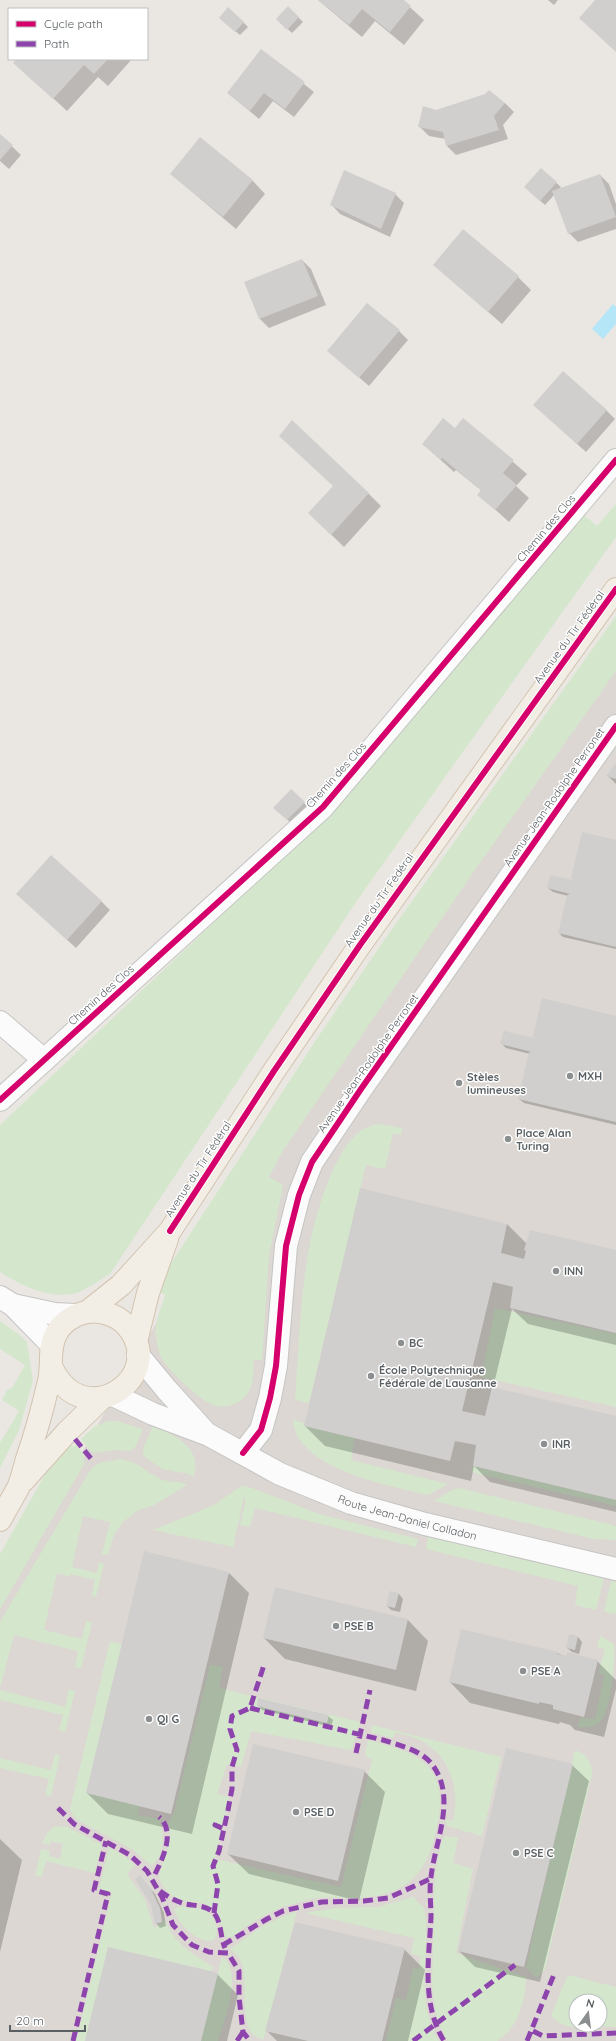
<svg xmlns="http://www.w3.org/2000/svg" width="616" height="2041" font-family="Quicksand,sans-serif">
  <rect width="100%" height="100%" fill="#eae7e3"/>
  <path fill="#dcd7d2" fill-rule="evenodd" d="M616,627V2041H0V1595L251,1158ZM576,2001H600V2025H576Z"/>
  <path fill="#d4e7cc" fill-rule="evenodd" d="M616,504V537L356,902L110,1274C101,1279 82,1293 72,1294C47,1298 20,1285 0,1272V1125L292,848L431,694L584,515L597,526Z
    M616,616V671L479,864L282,1152L269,1177L283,1185L269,1256L262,1360H254C253,1368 254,1379 251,1387C246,1401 230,1409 216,1406C202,1403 168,1370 161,1357C158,1351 157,1343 156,1337C154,1323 161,1308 165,1295L158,1291L166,1271L318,1037L387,936Z
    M379,1124L402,1128L401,1135L393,1133L385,1169L366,1165L309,1403L295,1400C301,1321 300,1241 334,1168C344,1148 355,1127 379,1124Z
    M495,1308L616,1334V1407L481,1377Z
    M0,1321L21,1336L27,1342L33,1381L19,1430L0,1468V1443L19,1411L2,1400L7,1390L12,1388L25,1365L0,1349Z
    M293,1420L304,1423V1426L355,1438L351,1460L448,1484L428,1495C391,1486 296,1469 293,1420Z
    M109,1421H116L143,1429L136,1446L130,1451L115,1450L95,1453L90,1451L81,1439L95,1426Z
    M153,1426C175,1435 204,1449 193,1477L189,1474L162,1469L144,1456L143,1449Z
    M68,1442L74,1447L76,1444L84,1455V1464L0,1609V1554L51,1464Z
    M121,1459C140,1462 146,1473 163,1480C171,1483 179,1480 187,1485L154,1505L138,1510L123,1522L114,1534L108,1555L102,1554L110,1522L83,1516L72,1567L97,1573L99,1562L104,1564L96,1597L92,1596L95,1580L70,1574V1577L57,1573L44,1630L82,1639L86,1621L92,1622L81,1668L75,1667L78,1651L14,1635L0,1688V1622L91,1469L99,1463Z
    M473,1466L616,1500V1506L471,1472Z
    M241,1486L252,1488L319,1514L418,1539L416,1547L255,1508L250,1527L240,1525L246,1498L244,1497L233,1547L153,1530L214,1505Z
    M459,1488L613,1525L616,1527V1540L594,1539L434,1501L452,1490Z
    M428,1537L604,1578L596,1610L575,1605L578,1586L426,1549Z
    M611,1581L616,1582V1614L604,1612Z
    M600,1636L614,1644C616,1658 611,1711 600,1722C595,1727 587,1728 580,1727H578L580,1718L595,1719L604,1675L598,1673L605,1649L597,1647Z
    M110,1641L122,1644L86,1793L140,1806L138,1815L159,1819C165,1836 165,1852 152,1866L132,1849L79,1821L73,1815L70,1809Z
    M210,1665L223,1667L219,1688L360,1722L351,1750L251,1731L241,1767L227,1764L217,1794L229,1797L215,1859L341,1887L372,1760L365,1755L368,1740C405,1751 440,1756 440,1803C440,1816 436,1829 433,1842C422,1884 393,1898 352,1898C341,1898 329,1897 318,1898C309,1899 300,1902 292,1904C279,1907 265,1915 253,1922C245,1926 239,1933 231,1937H225C213,1882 187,1916 167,1891C163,1887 161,1882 159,1877C162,1859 174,1843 168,1824L174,1813Z
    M69,1689L75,1691L65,1732L59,1730L63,1715L0,1700V1690L65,1707Z
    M372,1725L501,1757L482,1836L447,1826L446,1819L453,1821C463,1778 441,1738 395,1733L393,1738L371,1733Z
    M575,1750C586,1754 592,1762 592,1774L546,1965L544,1971L536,1978L526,1967Z
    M55,1754L60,1756L51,1796L45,1795L49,1779L0,1768V1758L51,1770Z
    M55,1826L67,1827L102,1845L95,1873L46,1861L42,1877L35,1876L41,1849L50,1851L49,1856L60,1859L63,1844L51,1841L50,1845L42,1843L47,1833Z
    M445,1836L458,1838L453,1863L473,1869L456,1953L526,1977C525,2001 519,2028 497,2041C493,2041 456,2041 448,2041L442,2031L436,2015L432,1985L435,1873L442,1840Z
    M109,1848L120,1853L135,1865L127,1874L145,1900L154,1928L165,1920C173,1943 194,1954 213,1967L211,1971L108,1947L85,2041H76L112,1892L99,1889Z
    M413,1897L424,1908C425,1914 426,1920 426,1926C427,1966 417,2005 439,2041H386L396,1998L406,2000L413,1968L419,1969L421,1956L411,1954L414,1938L305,1913L335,1908L378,1907Z
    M182,1906C189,1907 198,1907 204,1910C216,1915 220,1929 214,1940C198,1945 178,1923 174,1909Z
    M297,1911L265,2034L263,2039C235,2035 250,1981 241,1961C239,1956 234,1953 230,1949L264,1925Z
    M222,1957C244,1972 224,2020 218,2041H201Z
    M568,1975L616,1987V2027C595,2024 566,2035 551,2015ZM576,2001H600V2025H576Z"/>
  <path fill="#b5e6f7" d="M613,304L616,307V324L603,339L592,329Z"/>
  <path fill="#0003" d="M318,0H402L424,20L404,45L375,21L362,37Z
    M548,0H558L554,5Z
    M288,7L303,22L292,33L277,19Z
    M224,22H243L248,27L240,35Z
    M261,50L314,92L294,117L273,101L259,119L228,93Z
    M19,59H132L108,86L98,77L67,111L15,63Z
    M505,103L514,112L503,125L508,139L456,155L447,146L446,139L429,136L420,127L436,111Z
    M0,135L21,155L9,169L0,161Z
    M200,139L253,181L265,194L236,229L171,174Z
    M541,169L561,187L558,190L600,175L609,184L616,204V229L578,242L569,233L555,194L545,205L530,192Z
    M395,194L404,203L390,237L340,214L331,204Z
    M302,260L311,269L326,305L269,328L260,319L245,283Z
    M434,265L518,277L531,290L502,324Z
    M399,331L408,340L369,386L329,351Z
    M534,405L606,410L615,419L586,452Z
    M463,419L527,474L516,486L529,498L509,522L479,495L482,491L456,470L454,472L423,444L455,429Z
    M368,493L381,506L344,547L309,513Z
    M616,765V784L608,776Z
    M291,790L308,807L292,824L275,808Z
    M616,841V949L563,937L559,933L568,896L553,892L548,888L575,882Z
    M101,901L110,910L76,948L27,903Z
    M616,1017V1125L524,1103L519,1099L530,1054L506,1048L502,1044L538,1040Z
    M507,1224L527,1244L616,1251V1345L528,1324L512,1309L493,1388L616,1417V1512L490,1482L474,1466L471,1481L325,1446L305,1426Z
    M229,1573L249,1593L192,1834L108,1814L87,1793Z
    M390,1592L399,1594L403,1599L400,1612L391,1610L387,1606Z
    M408,1620L428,1641L416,1691L285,1659L264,1638Z
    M578,1637L582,1642L579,1654L572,1652L567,1648Z
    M557,1653L567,1657L597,1661L616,1680V1689L604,1737L575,1730L570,1725L560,1722L559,1724L470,1703L450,1682Z
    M258,1705L328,1716L333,1720L331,1727L262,1710Z
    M572,1765L589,1781L540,1982L475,1967L459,1951Z
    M364,1771L385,1792L359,1901L249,1874L228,1854Z
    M0,1839L22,1860L0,1952Z
    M140,1876L155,1894L164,1913L166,1926L160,1928L156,1923L152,1905Z
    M404,1949L425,1970L408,2041H277L266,2030Z
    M217,1974L238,1995L227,2041H86Z"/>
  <path fill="#d1cfcd" d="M318,0H404L411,6L390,32L362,9L349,25Z
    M595,0H616V52L579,18Z
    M288,6L299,17L287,30L276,19Z
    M228,7L244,22L235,32L219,18Z
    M261,49L305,82L285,109L264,93L250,111L227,93Z
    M17,59H108L94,74L84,65L53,99L13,63Z
    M489,90L505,103L494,116L499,130L446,146L443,132L418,127L423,106L436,110L485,94Z
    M0,134L13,145L0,160Z
    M200,137L253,180L223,217L170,174Z
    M541,168L557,182L540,201L524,187Z
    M344,170L396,193L381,229L330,205Z
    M600,174L616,217L568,234L552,191Z
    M463,229L519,276L488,312L433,265Z
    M302,259L318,296L259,319L244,282Z
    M367,303L400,330L359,378L327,351Z
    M563,371L607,410L577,444L533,405Z
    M443,418L455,428L463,418L514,460L503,473L517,485L495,510L477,495L481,490L442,458L441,460L422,444Z
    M292,420L369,493L331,535L308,513L333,486L279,436Z
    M616,763V779L606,776Z
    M291,789L305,802L287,820L273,808Z
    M582,832L616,840V947L558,933L567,895L570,894L547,888L550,875L573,880L571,878Z
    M51,855L102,901L67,940L16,894Z
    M542,998L616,1016V1122L518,1099L529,1052H532L500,1044L504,1031L535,1038L533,1036Z
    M360,1188L507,1224L501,1253L524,1259L526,1251L524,1250L530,1230L616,1250V1333L510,1308L513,1287L493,1282L462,1411L485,1416L492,1387L616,1416V1500L473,1466L476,1445L455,1441L450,1461L304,1426Z
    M144,1551L229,1572L171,1814L86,1793Z
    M275,1587L408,1619L396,1670L263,1638Z
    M390,1591L399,1593L395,1608L386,1606Z
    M461,1629L558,1652L557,1654L566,1656L567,1652L598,1660L584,1717L553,1709V1705L539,1702V1704L449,1682Z
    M569,1634L578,1636L575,1650L566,1648Z
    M258,1698L329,1715L327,1723L257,1706Z
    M253,1744L365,1770L338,1881L227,1854Z
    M506,1748L573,1764L524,1967L458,1951Z
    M140,1875L151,1889L160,1908L162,1922L155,1924L151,1905L135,1879Z
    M295,1922L405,1948L382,2041H308L265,2031Z
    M108,1947L218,1973L201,2041H85Z"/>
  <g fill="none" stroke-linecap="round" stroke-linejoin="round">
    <g stroke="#c5c5c4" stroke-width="24">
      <g id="minor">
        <path d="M0,1022L44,1060"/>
        <path d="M0,1100L323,807L616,460"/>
        <path d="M0,1297L13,1305L52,1345"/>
        <path d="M13,1305L55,1314L75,1315"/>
        <path d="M138,1355L167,1390L205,1432"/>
        <path id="s1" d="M113,1395L153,1414L209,1435L280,1474L351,1503L425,1524L616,1569"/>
        <path d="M243,1453L261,1430L270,1398L276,1366L286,1246L299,1195L312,1162L361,1089L616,726"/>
      </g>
    </g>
    <g stroke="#d3c3af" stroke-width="24">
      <path id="major" d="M87,1312L121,1285L170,1231L274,1071L360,945L616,589
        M136,1342L148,1293L167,1239
        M24,1480L67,1432L101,1399
        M0,1520C6,1509 12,1499 18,1488C22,1479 24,1469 27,1459C36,1433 43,1407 49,1381C53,1364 48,1349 56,1334C62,1322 75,1314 87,1312C101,1310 117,1315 126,1325C171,1375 84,1436 52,1368"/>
    </g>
    <use href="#minor" stroke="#fcfbfb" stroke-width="22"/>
    <use href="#major" stroke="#f2eee6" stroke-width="22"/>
    <path stroke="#8e44ad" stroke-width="5" stroke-dasharray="10 5" stroke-linecap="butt" d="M75,1439L93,1461
      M250,1708L383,1740C399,1745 420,1750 431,1763C458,1796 435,1841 431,1877C429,1890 431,1904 431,1917C429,1959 421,2003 444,2041
      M356,1753L370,1690
      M58,1808L74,1824L130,1855L147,1871L162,1897L173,1925L192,1945L209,1952L228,1953L239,1971V1997L243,2032L250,2041
      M216,1823L215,1825L224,1829
      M155,1874C163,1858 176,1831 159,1817
      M160,1891C168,1897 176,1901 185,1904C195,1906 207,1905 214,1913C222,1923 220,1937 225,1948
      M214,1913L218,1884L213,1866L219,1851L228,1810L232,1789V1767L237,1750L230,1729L232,1716L250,1708L264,1665
      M223,1945L267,1919L283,1911L322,1902L364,1901L388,1898L430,1879
      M533,2031L543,2036L616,2033
      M73,2041L108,1894L94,1890L106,1841
      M237,2041L243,2032
      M413,2041L515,1965
      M527,2041L555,1972"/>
    <g stroke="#fff" stroke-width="8">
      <path id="cycleway" d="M0,1100L323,807L616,460
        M170,1231L274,1071L360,945L616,589
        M243,1453L261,1430L270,1398L276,1366L286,1246L299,1195L312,1162L361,1089L616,726"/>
    </g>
    <use href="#cycleway" stroke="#d6006c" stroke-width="6"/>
  </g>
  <g fill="#8c8f8f" stroke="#fff" stroke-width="1.5">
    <circle cx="570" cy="1076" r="4"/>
    <circle cx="459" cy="1083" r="4"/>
    <circle cx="508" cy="1139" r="4"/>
    <circle cx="556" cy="1271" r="4"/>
    <circle cx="401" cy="1343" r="4"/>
    <circle cx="371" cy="1376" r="4"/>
    <circle cx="544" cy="1444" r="4"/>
    <circle cx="336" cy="1626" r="4"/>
    <circle cx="523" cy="1671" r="4"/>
    <circle cx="149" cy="1719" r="4"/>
    <circle cx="296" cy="1812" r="4"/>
    <circle cx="516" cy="1853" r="4"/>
  </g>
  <g text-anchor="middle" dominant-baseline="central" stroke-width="3" stroke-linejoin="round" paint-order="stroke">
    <g font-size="11" fill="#595f62" stroke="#fff">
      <text transform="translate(546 528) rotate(-50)">Chemin des Clos</text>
      <text transform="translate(569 637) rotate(-54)">Avenue du Tir Fédéral</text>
      <text transform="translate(336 775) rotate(-48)">Chemin des Clos</text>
      <text transform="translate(554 797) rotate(-55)">Avenue Jean-Rodolphe Perronet</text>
      <text transform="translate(379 900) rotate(-55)">Avenue du Tir Fédéral</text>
      <text transform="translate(101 995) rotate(-42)">Chemin des Clos</text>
      <text transform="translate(368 1063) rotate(-55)">Avenue Jean-Rodolphe Perronet</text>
      <text transform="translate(198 1169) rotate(-57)">Avenue du Tir Fédéral</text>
      <text stroke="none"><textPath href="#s1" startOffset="320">Route Jean-Daniel Colladon</textPath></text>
    </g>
    <g font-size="11" font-weight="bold" fill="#595f62" stroke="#fff" text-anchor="start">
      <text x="578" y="1076">MXH</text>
      <text x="467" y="1077">Stèles<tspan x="467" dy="13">lumineuses</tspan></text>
      <text x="516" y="1133">Place Alan<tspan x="516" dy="13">Turing</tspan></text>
      <text x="564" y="1271">INN</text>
      <text x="409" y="1343">BC</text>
      <text x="379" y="1370">École Polytechnique<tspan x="379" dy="13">Fédérale de Lausanne</tspan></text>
      <text x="552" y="1444">INR</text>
      <text x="344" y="1626">PSE B</text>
      <text x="531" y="1671">PSE A</text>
      <text x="157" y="1719">QI G</text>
      <text x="304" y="1812">PSE D</text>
      <text x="524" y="1853">PSE C</text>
    </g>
  </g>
  <rect x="8" y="8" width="140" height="52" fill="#ffffff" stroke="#bdbfc0"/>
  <rect x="16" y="21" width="20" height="6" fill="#d6006c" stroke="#bdbfc0"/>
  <text x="44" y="28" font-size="12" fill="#595f62">Cycle path</text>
  <rect x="16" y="41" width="20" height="6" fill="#8e44ad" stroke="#bdbfc0"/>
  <text x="44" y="48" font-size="12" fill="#595f62">Path</text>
  <g transform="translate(588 2013) rotate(14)"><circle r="19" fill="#ffffff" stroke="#bdbfc0"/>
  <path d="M0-3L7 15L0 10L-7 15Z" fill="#8c8f8f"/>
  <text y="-6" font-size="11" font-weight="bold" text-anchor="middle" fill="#595f62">N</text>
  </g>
  <path d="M10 2025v6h75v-6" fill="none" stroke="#595f62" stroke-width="2"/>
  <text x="16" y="2025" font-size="12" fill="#595f62" stroke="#ffffff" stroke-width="3" paint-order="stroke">20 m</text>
</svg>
